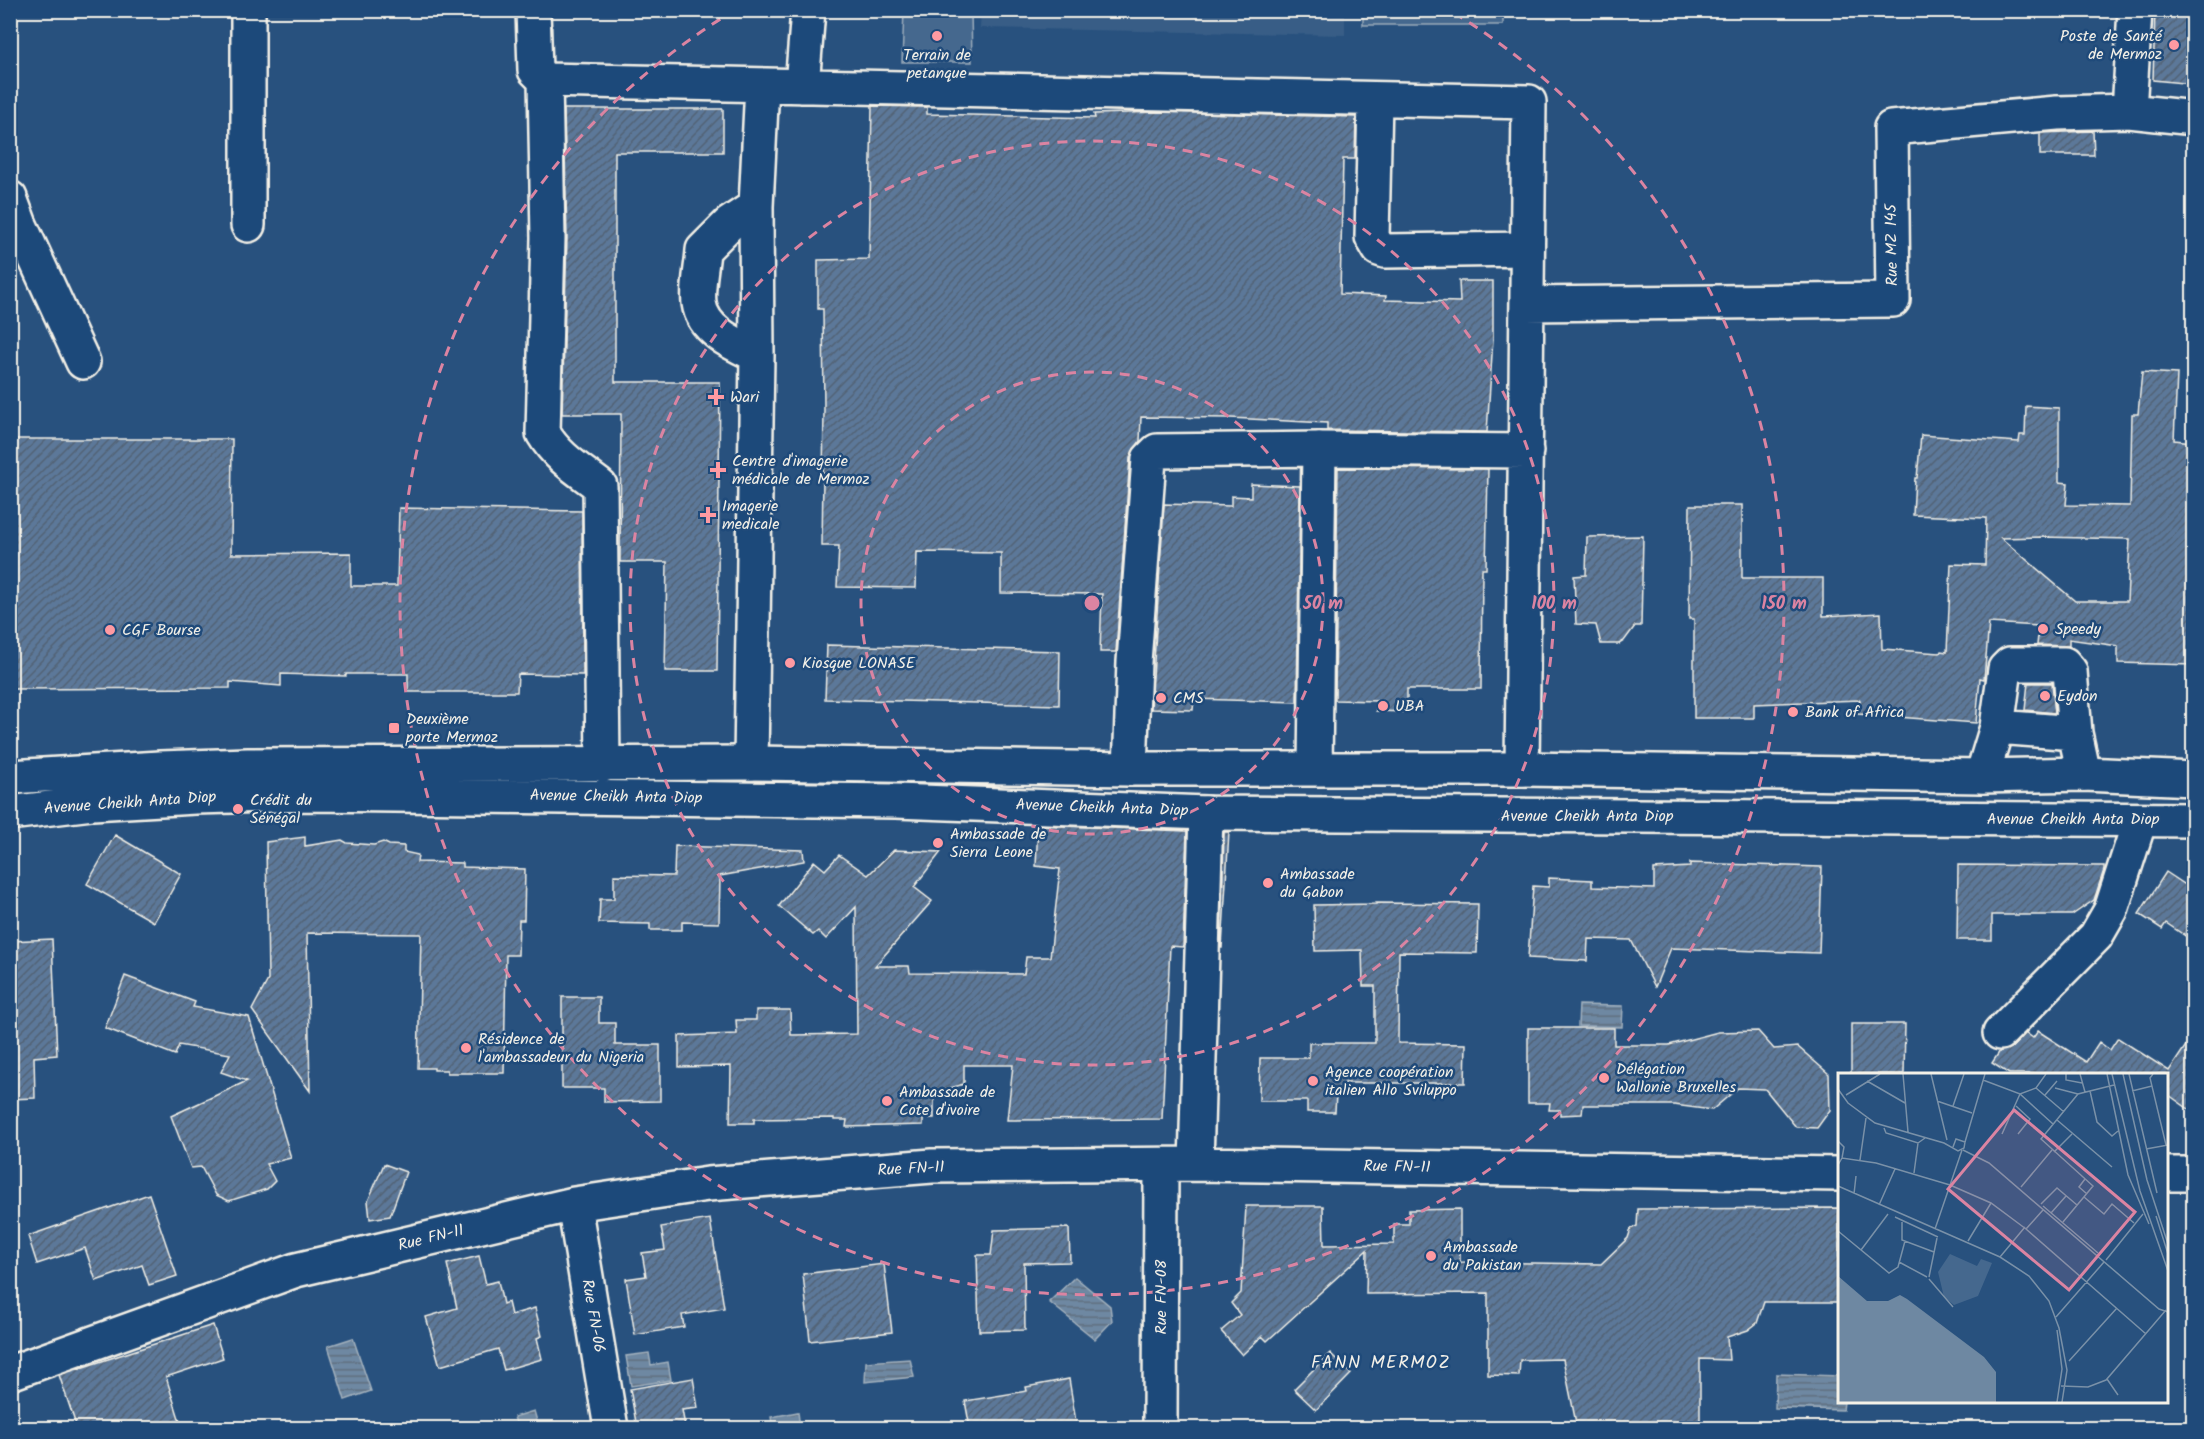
<svg xmlns="http://www.w3.org/2000/svg" width="2204" height="1439" font-family="Kalam,sans-serif">
  <defs>
    <pattern id="water-rules" width="6" height="5" patternUnits="userSpaceOnUse" patternTransform="scale(1.5)"><rect width="6" height="5" fill="#6e88a2"/><path d="M0 2.5h6" fill="none" stroke="#5f6e7d"/></pattern>
    <pattern id="building-hatch" width="6" height="6" patternUnits="userSpaceOnUse" patternTransform="scale(1.5)"><rect width="6" height="6" fill="#5b7899"/><path d="M-1 1l2-2M0 6l6-6M5 7l2-2" fill="none" stroke="#536274"/></pattern>
  </defs>
  <rect width="100%" height="100%" fill="#28517e"/>
  <filter id="ink" filterUnits="userSpaceOnUse"><feTurbulence type="fractalNoise" baseFrequency=".0167" numOctaves="2"/><feDisplacementMap in="SourceGraphic" scale="12" xChannelSelector="R" yChannelSelector="G"/><feConvolveMatrix kernelMatrix="1 2 1 2 8 2 1 2 1" color-interpolation-filters="sRGB"/></filter>
  <g filter="url(#ink)">
    <path fill="#375d86" d="M981,10L1345,11V35L980,28Z"/>
    <path fill="#45688e" stroke="#9cacbb" stroke-width="1.5" d="M904,11H971L972,62H902Z
      M1363,11H1503V25H1363Z"/>
    <path fill="url(#water-rules)" stroke="#a4b2be" stroke-width="1.5" d="M1579,1005L1623,1006L1622,1027L1578,1026Z
      M1075,1277L1110,1306L1112,1321L1095,1339L1049,1302Z
      M353,1338L371,1391L345,1400L328,1346Z
      M649,1353L651,1365L668,1362L671,1380L631,1386L626,1356Z
      M910,1359L914,1377L865,1382L866,1362Z
      M1776,1374L1839,1376L1840,1402H1844L1843,1410L1775,1408Z
      M534,1411L539,1428H518L514,1417Z
      M798,1412L800,1428H773L771,1417Z"/>
    <path fill="url(#building-hatch)" stroke="#f4f1e8" stroke-width="1.5" fill-rule="evenodd" d="M2155,10H2193V84L2153,80Z
      M872,106L927,107V114L1095,118L1094,114L1158,112L1356,117L1355,159H1343L1340,294L1386,296L1385,300L1460,302L1459,281H1493V339L1487,432L1327,430V423L1230,418L1141,417L1140,441L1130,458L1116,652H1100L1102,594L1001,593V553L917,552L916,588L837,587L839,546H822L824,410L823,309H818V260L869,259Z
      M564,109H723V152H615V382H720L717,671H665L667,562H620L621,414H562L567,238Z
      M2093,131L2094,155H2040V133Z
      M2142,372L2177,374L2174,440L2193,442V665L2118,663V646L2069,639V646L2037,645L2039,626L1989,623L1984,679L1980,678L1976,723L1858,714L1860,700L1754,704V718H1694V619H1689L1690,505H1742V578H1823V616L1881,613L1882,649L1940,653L1941,651L1947,652L1951,564L1985,565L1986,518L1913,515L1915,478H1917L1921,435L2019,442L2020,435H2025L2026,406L2059,408V482L2068,483L2066,505L2130,506L2132,414H2138ZM2042,537L2130,539L2127,601H2075L2001,538Z
      M12,439H232L231,554L351,553V586H397L399,508L582,511L583,675L518,674L517,692H408V674H346V676L281,674V686L230,682V688L12,689Z
      M1338,468L1488,469L1486,569H1482L1481,689H1407V712L1376,711L1377,701L1335,700Z
      M1251,484L1300,486L1297,702L1194,699L1193,710L1151,709L1164,504L1231,506V496L1251,497Z
      M1643,536L1641,626H1635L1624,641L1619,644H1601L1596,625L1576,624L1574,576L1586,575L1587,537Z
      M827,645L1060,651L1059,705L825,699Z
      M2028,683H2052L2055,713L2025,710Z
      M1038,825L1187,831L1183,947L1170,946L1162,1119L1007,1120L1013,1065H964V1084L934,1093V1118H923V1125L846,1127L847,1120H834V1118L754,1119V1123H730L731,1066L679,1067V1036L737,1034L736,1020H756V1010H790L791,1035L857,1034L856,907L826,939L818,931L813,935L779,906L814,861L825,870L839,855L868,875L894,850L941,852L914,887L932,901L875,966H909L910,973L1024,974L1026,957H1050L1060,869L1036,866Z
      M1224,832H1229L1222,948H1221Z
      M115,835L181,874L154,922L87,884Z
      M305,837V846L342,840L347,843L374,845L383,842L389,845L404,846V852L418,855L417,862L463,863V867L525,869L524,920H519L518,955H506L504,1073H447V1070H434V1068H418L421,934L307,933L310,1091L252,1010L268,980L266,842Z
      M675,846L803,850L804,861L720,876L719,923L682,922V930H650V924L599,923L600,899H614V875L674,876Z
      M1690,863L1822,867L1819,953L1671,948L1655,987L1631,940L1588,939L1587,961L1528,958L1533,886L1549,887V878L1592,880V887L1654,889V869L1690,867Z
      M1958,865L2104,866V870L2094,900L2072,915H1992V940H1957Z
      M2166,872L2193,890V941L2166,923L2162,929L2139,914Z
      M1376,903L1478,904L1477,953L1399,952L1398,1043L1466,1044L1465,1083H1345L1344,1094H1336L1335,1112H1307V1101H1259L1260,1058H1309V1043H1375V986H1363L1362,950L1315,951L1314,905L1376,904Z
      M52,939L57,1055L34,1057L35,1098L10,1099V941Z
      M125,976L195,1002L193,1007L249,1017L291,1158L266,1164L275,1181L267,1189L229,1201L216,1195L201,1167L191,1168L171,1116L247,1081L221,1072L230,1054L179,1045L175,1055L105,1028Z
      M562,997H599V1023H615V1045H660V1101L604,1102V1088H562Z
      M1851,1024H1905L1904,1074H1851Z
      M1528,1028H1614V1045H1669L1718,1032L1758,1031L1774,1049L1798,1047L1829,1074L1830,1110L1817,1128L1796,1127L1765,1089L1738,1088L1712,1110L1674,1105H1583L1582,1114L1560,1115V1110H1549L1550,1103H1528Z
      M2038,1031L2086,1062L2099,1042L2110,1050L2118,1038L2169,1071L2193,1035V1112L2166,1093L2167,1074H2009L1992,1063L2000,1051L2013,1047L2026,1033L2033,1038Z
      M384,1164L406,1172L390,1216L370,1219L368,1201Z
      M149,1194L177,1276L149,1285L142,1265L96,1281L85,1248L37,1264L28,1236Z
      M1246,1206H1323L1324,1245L1394,1244V1224H1409V1210L1460,1209V1262L1601,1264L1628,1238L1631,1229L1637,1226L1638,1209L1839,1208V1302H1764L1757,1323L1748,1330L1727,1337L1729,1360L1700,1359V1428H1577L1563,1359L1520,1360L1519,1376L1488,1375V1293L1366,1294L1367,1250L1267,1341L1262,1336L1242,1355L1221,1331L1240,1315L1231,1303L1241,1293Z
      M710,1219L724,1308L682,1315L684,1327L635,1335L626,1279L646,1276L642,1253L665,1250L661,1227Z
      M1069,1228L1070,1262L1024,1263L1025,1330L979,1331L977,1255H991L994,1230Z
      M479,1256L486,1284L498,1281L503,1304L508,1302L511,1315L535,1308L542,1336L537,1338L542,1359L504,1370L498,1349L440,1366L426,1317L457,1308L447,1264Z
      M884,1264L892,1332L810,1341L803,1274Z
      M213,1325L223,1358L166,1377L182,1428H77L59,1375Z
      M1330,1353L1351,1374L1316,1410L1294,1389Z
      M693,1378L698,1408L682,1410L685,1426L671,1428H637L630,1389Z
      M1069,1379L1077,1428H970L965,1401L1027,1391L1026,1387Z"/>
    <g fill="none" stroke-linecap="round" stroke-linejoin="round">
      <g stroke="#f4f1e8" stroke-width="38">
        <path id="minor" d="M533,10L535,70L545,80L1529,102L1522,769
          M545,80L548,238L543,433C558,458 578,469 600,486L603,765
          M802,86L808,10
          M1375,99L1372,237L1379,249L1385,251L1527,249
          M2129,111L2135,10
          M10,198L20,225L83,362
          M756,206L729,224L703,250C702,267 697,286 699,303C703,331 734,344 757,355
          M248,225V10
          M1527,304L1893,300L1891,128L2057,113L2129,111L2194,118
          M1997,727L2075,733
          M751,763L757,355L756,206L762,85
          M1315,768L1319,449
          M1130,769L1134,662L1149,459L1157,451L1319,449L1526,451
          M1982,776L1997,727L2005,669L2010,664H2064L2070,671L2075,733L2084,774
          M2000,1033L2096,936L2111,910L2140,820
          M1196,1164L1206,813
          M2166,1174H2194
          M574,1204L611,1428
          M10,1373L296,1270L574,1204L708,1184L932,1166L1196,1164L1840,1174
          M1160,1428L1161,1165"/>
      </g>
      <g stroke="#f4f1e8" stroke-width="38">
        <path id="major" d="M10,777L160,768L248,765L751,763L1130,769H1522L1982,776L2084,774L2194,779
          M10,813L92,803L195,797L312,794L896,801L1206,813L2194,820"/>
      </g>
      <use href="#minor" stroke="#1f4a7a" stroke-width="33"/>
      <use href="#major" stroke="#1f4a7a" stroke-width="33"/>
    </g>
  </g>
  <g fill="none" stroke="#db84a2" stroke-width="3" stroke-dasharray="10 8">
    <circle cx="1092" cy="603" r="231"/>
    <circle cx="1092" cy="603" r="462"/>
    <path d="M1454 13A692 692 0 1 1 730 13"/>
  </g>
  <g fill="#ff9aa2" stroke="#1f4a7a" stroke-width="2">
    <circle cx="937" cy="36" r="6"/>
    <circle cx="2174" cy="45" r="6"/>
    <path d="M713 388h6v6h6v6h-6v6h-6v-6h-6v-6h6z"/>
    <path d="M715 461h6v6h6v6h-6v6h-6v-6h-6v-6h6z"/>
    <path d="M705 506h6v6h6v6h-6v6h-6v-6h-6v-6h6z"/>
    <circle cx="2043" cy="629" r="6"/>
    <circle cx="110" cy="630" r="6"/>
    <circle cx="790" cy="663" r="6"/>
    <circle cx="2045" cy="696" r="6"/>
    <circle cx="1161" cy="698" r="6"/>
    <circle cx="1383" cy="706" r="6"/>
    <circle cx="1793" cy="712" r="6"/>
    <rect x="388" y="722" width="12" height="12" rx="3"/>
    <circle cx="238" cy="809" r="6"/>
    <circle cx="938" cy="843" r="6"/>
    <circle cx="1268" cy="883" r="6"/>
    <circle cx="466" cy="1048" r="6"/>
    <circle cx="1604" cy="1078" r="6"/>
    <circle cx="1313" cy="1081" r="6"/>
    <circle cx="887" cy="1101" r="6"/>
    <circle cx="1431" cy="1256" r="6"/>
  </g>
  <g text-anchor="middle" dominant-baseline="central" stroke-width="5" stroke-linejoin="round" paint-order="stroke">
    <g font-size="16" fill="#f4f1e8" stroke="#1f4a7a" text-anchor="start">
      <text x="2162" y="36" text-anchor="end">Poste de Santé<tspan x="2162" dy="18">de Mermoz</tspan></text>
      <text x="937" y="55" text-anchor="middle">Terrain de<tspan x="937" dy="18">petanque</tspan></text>
      <text x="730" y="397">Wari</text>
      <text x="732" y="461">Centre d'imagerie<tspan x="732" dy="18">médicale de Mermoz</tspan></text>
      <text x="722" y="506">Imagerie<tspan x="722" dy="18">medicale</tspan></text>
      <text x="2055" y="629">Speedy</text>
      <text x="122" y="630">CGF Bourse</text>
      <text x="802" y="663">Kiosque LONASE</text>
      <text x="2057" y="696">Eydon</text>
      <text x="1173" y="698">CMS</text>
      <text x="1395" y="706">UBA</text>
      <text x="1805" y="712">Bank of Africa</text>
      <text x="406" y="719">Deuxième<tspan x="406" dy="18">porte Mermoz</tspan></text>
      <text x="250" y="800">Crédit du<tspan x="250" dy="18">Sénégal</tspan></text>
      <text x="950" y="834">Ambassade de<tspan x="950" dy="18">Sierra Leone</tspan></text>
      <text x="1280" y="874">Ambassade<tspan x="1280" dy="18">du Gabon</tspan></text>
      <text x="478" y="1039">Résidence de<tspan x="478" dy="18">l'ambassadeur du Nigeria</tspan></text>
      <text x="1616" y="1069">Délégation<tspan x="1616" dy="18">Wallonie Bruxelles</tspan></text>
      <text x="1325" y="1072">Agence coopération<tspan x="1325" dy="18">italien Allo Sviluppo</tspan></text>
      <text x="899" y="1092">Ambassade de<tspan x="899" dy="18">Cote d'ivoire</tspan></text>
      <text x="1443" y="1247">Ambassade<tspan x="1443" dy="18">du Pakistan</tspan></text>
    </g>
    <g font-size="16" fill="#f4f1e8" stroke="#1f4a7a">
      <text transform="translate(1892 245) rotate(-91)">Rue MZ 145</text>
      <text transform="translate(616 797) rotate(1)">Avenue Cheikh Anta Diop</text>
      <text transform="translate(130 803) rotate(-4)">Avenue Cheikh Anta Diop</text>
      <text transform="translate(1102 808) rotate(2)">Avenue Cheikh Anta Diop</text>
      <text x="1587" y="816">Avenue Cheikh Anta Diop</text>
      <text x="2073" y="819">Avenue Cheikh Anta Diop</text>
      <text transform="translate(1397 1167) rotate(1)">Rue FN-11</text>
      <text transform="translate(911 1169) rotate(-3)">Rue FN-11</text>
      <text transform="translate(431 1238) rotate(-14)">Rue FN-11</text>
      <text transform="translate(1161 1297) rotate(-90)">Rue FN-08</text>
      <text transform="translate(593 1316) rotate(80)">Rue FN-06</text>
    </g>
    <g font-size="18" letter-spacing="1.5" fill="#f4f1e8" stroke="#1f4a7a">
      <text x="1381" y="1363">FANN MERMOZ</text>
    </g>
  </g>
  <g transform="translate(1838 1073)">
    <rect width="330" height="330" fill="#28517e"/>
    <path d="M112,181L139,193L143,186L154,190L140,223L116,232L106,224L100,199Z" fill="#45688e"/>
    <path d="M0,203L29,228H50L62,222L69,226L146,284L158,299V329H0Z" fill="#6e88a2"/>
    <path fill="none" stroke="#7a91a8" stroke-width="1.5" d="M65,1L70,59M93,1L109,67M228,1V7L244,10M242,1L247,19M269,1L290,102L311,151M274,1L302,118L330,198M285,1L309,107L330,171M291,1L319,120M315,1L312,5L328,72M145,7L182,21L198,15L208,1M29,8L67,30M198,15L226,39M217,15L240,21M0,16L10,30L37,50L106,70L120,78L126,75L127,69L118,66L115,74M252,18L259,49L274,63L280,58M294,18L314,13M8,22L42,1M207,22L219,8M99,28L134,40M115,33L126,1M178,33L192,46L180,61M219,47L274,94M46,55L48,60L80,70L87,65M164,61L182,21L215,51M0,68L6,74L4,85M127,69L147,1M308,76L330,72M125,77L151,90L321,236L330,239M216,79L234,61M22,87L28,45M0,92L4,85L38,90L112,112L153,130L188,156L308,261M76,100L80,70M247,106L241,114L249,121M0,113L162,184L191,203L211,228L221,255L229,297L224,329M183,114L214,77M16,121L18,103M246,124L266,141L274,131L296,150M203,131L219,115L239,132M41,132L57,96M205,133L260,180M213,140L228,123M318,143L330,181M57,144L100,164M64,149V167L96,179M225,149L255,113L203,66L240,21L276,12M97,156L124,77M188,156L205,137M0,158L51,200L60,194L67,168M130,168L153,130M23,177L50,141M162,184L187,154M268,187L305,141M61,189L89,204M91,204L99,165M91,206L115,234M218,244L266,189M219,257L224,296L219,329M231,288L279,235M269,306L280,322M223,313L250,314L268,307L328,237"/>
    <path fill="#db84a2" fill-opacity="0.15" stroke="#db84a2" stroke-width="3" d="M176,37L297,139L231,217L110,116Z"/>
    <rect width="330" height="330" fill="none" stroke="#f4f1e8" stroke-width="3"/>
  </g>
  <circle cx="1092" cy="603" r="9" fill="#db84a2" stroke="#1f4a7a" stroke-width="3"/>
  <g font-size="18" text-anchor="middle" font-weight="bold" fill="#db84a2" stroke="#1f4a7a" stroke-width="5" stroke-linejoin="round" paint-order="stroke">
    <text x="1323" y="609">50 m</text>
    <text x="1554" y="609">100 m</text>
    <text x="1784" y="609">150 m</text>
  </g>
  <rect width="2204" height="1439" fill="none" stroke="#1f4a7a" stroke-width="36"/>
  <rect x="18" y="18" width="2168" height="1403" fill="none" stroke="#f4f1e8" stroke-width="2" filter="url(#ink)"/>
</svg>
